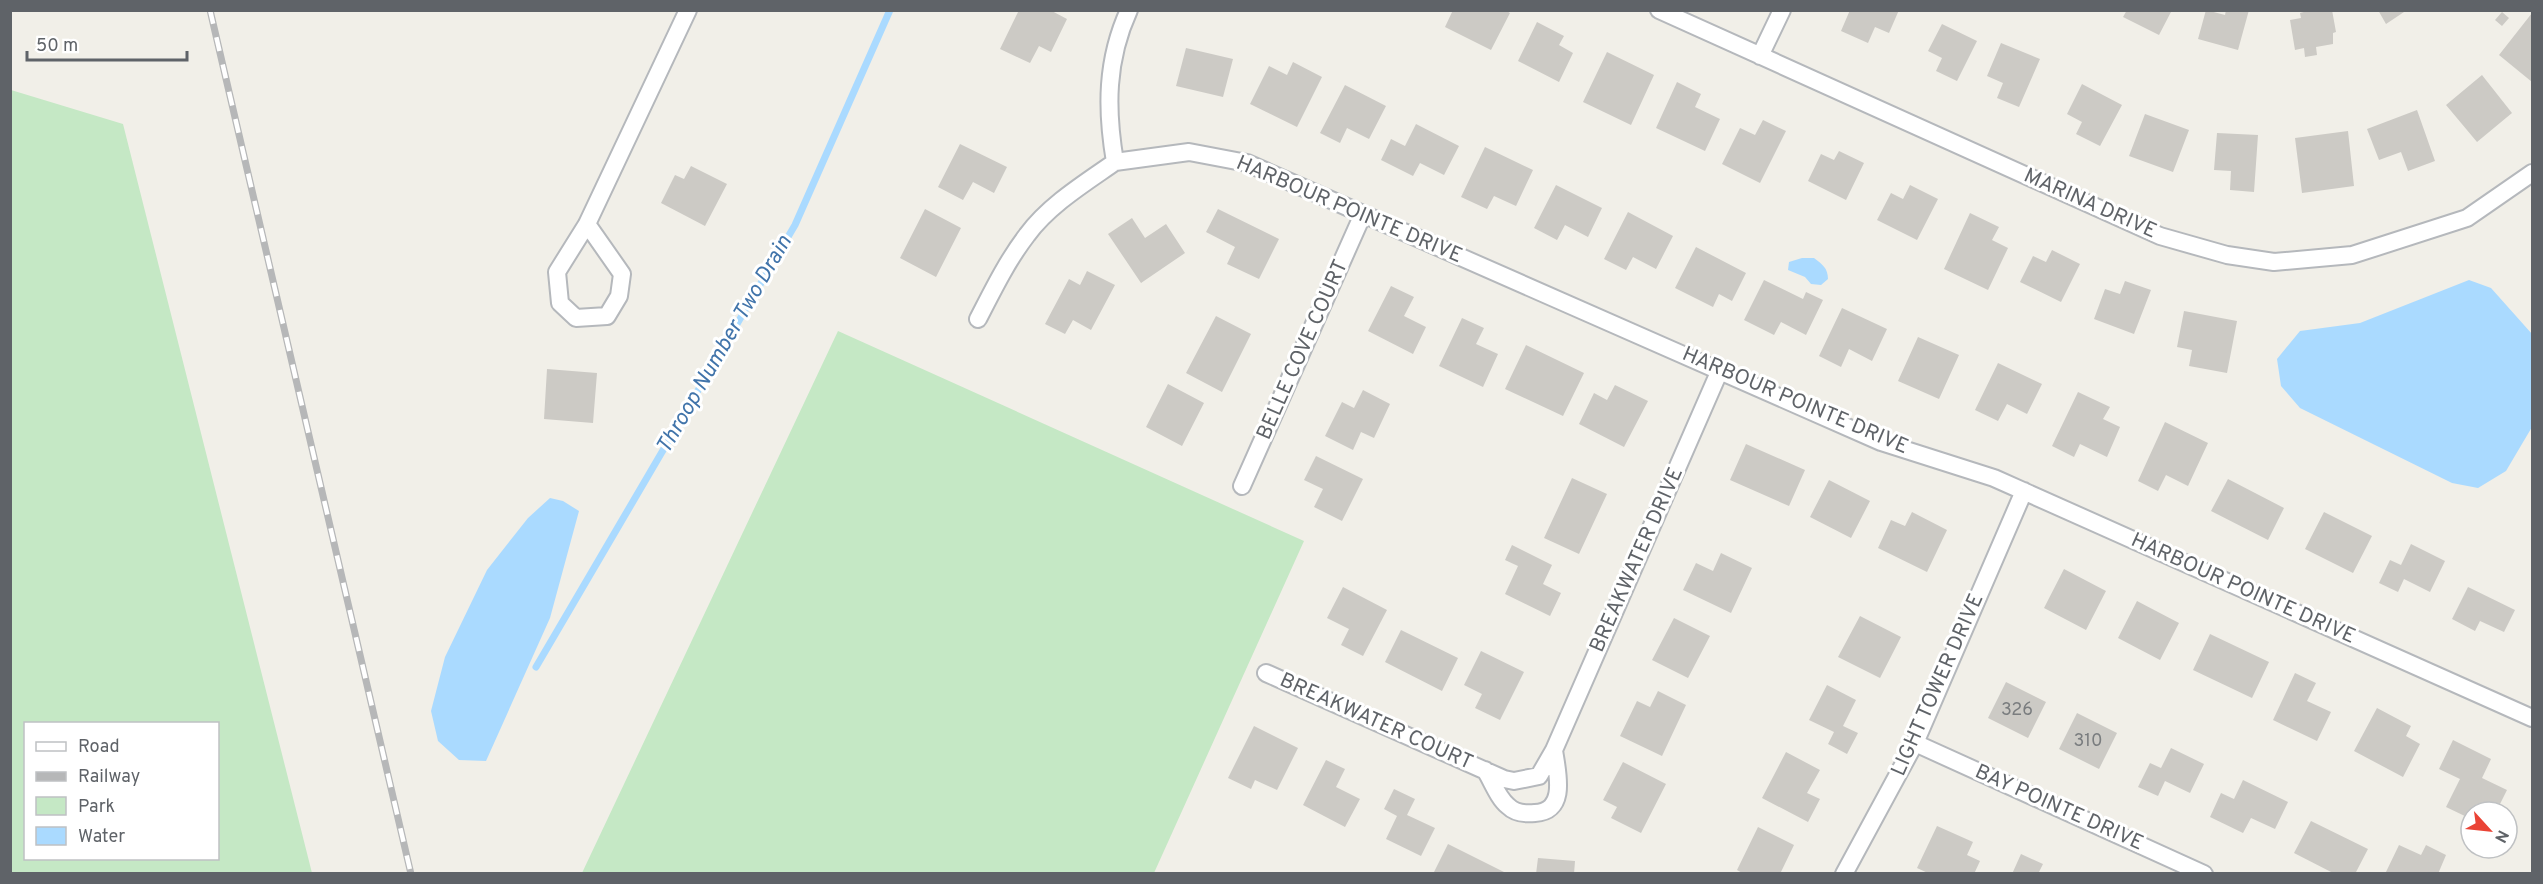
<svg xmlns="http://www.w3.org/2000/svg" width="2543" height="884" font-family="Overpass,sans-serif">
  <rect width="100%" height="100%" fill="#f1efe8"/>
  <path fill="#c5e8c5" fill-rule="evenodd" d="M11,90L123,124L312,873H11ZM26,724H218V858H26Z
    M838,331L1304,541L1154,873H582Z"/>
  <path fill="#aadaff" d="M1814,258C1822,264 1828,268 1828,279L1821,285L1811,284L1805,277L1788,270L1789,262L1802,258Z
    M2469,280L2491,288L2532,334V427L2506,471L2478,488L2452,483L2300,408L2281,386L2277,359L2300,331L2360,323Z
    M550,498L563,501L579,511L550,618L486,761L459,760L438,741L431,711L445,657L487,570L528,518Z"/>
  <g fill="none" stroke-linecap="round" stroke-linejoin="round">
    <path stroke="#aadaff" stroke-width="7" d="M536,667L795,225L890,10"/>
  </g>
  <path fill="#cccac5" d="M1019,10H1050L1067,19L1051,52L1039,46L1030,63L1000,49Z
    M1453,10H1505L1510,13L1491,50L1445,27Z
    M1850,10H1899L1889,33L1875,27L1868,43L1841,31Z
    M2127,10H2172L2159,35L2123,17Z
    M2206,10L2225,15L2226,10H2249L2238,50L2198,39Z
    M2311,10H2332L2336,32L2333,33V44L2316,47L2317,55L2305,57L2304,48L2295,50L2290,20L2301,18L2300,13Z
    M2378,10H2407L2386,24Z
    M2502,12L2509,18L2502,26L2495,20Z
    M2532,13V82L2499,55Z
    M1537,22L1564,36L1559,45L1573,53L1559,82L1518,61Z
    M1942,24L1977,41L1957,81L1936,71L1942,58L1928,51Z
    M2001,43L2040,59L2019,107L1997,98L2003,83L1987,76Z
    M1186,48L1233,59L1223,97L1176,86Z
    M1607,52L1654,75L1631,125L1583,102Z
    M1293,62L1322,77L1297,127L1250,104L1269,66L1287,75Z
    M2482,75L2512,113L2477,142L2446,105Z
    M1677,82L1701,94L1695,107L1720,119L1705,151L1656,128Z
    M2082,84L2122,105L2100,146L2076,134L2082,122L2067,114Z
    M1345,85L1386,106L1369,139L1347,128L1340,143L1320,133Z
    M2417,110L2435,161L2408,171L2401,152L2379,160L2367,129Z
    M2145,114L2189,130L2173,172L2129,156Z
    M1763,120L1786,131L1760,183L1722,164L1740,128L1755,135Z
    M1416,124L1459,146L1444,175L1420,163L1413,176L1381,160L1391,139L1405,146Z
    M2348,131L2354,186L2302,193L2295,138Z
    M2217,133L2258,135L2254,192L2230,190L2231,171L2214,170Z
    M960,144L1007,167L994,193L973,182L963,200L938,187Z
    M1485,147L1533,170L1516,206L1494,196L1487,209L1461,197Z
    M1839,151L1864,163L1846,200L1808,181L1821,154L1834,160Z
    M691,166L727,184L705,226L661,203L675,175L684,179Z
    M1556,185L1602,208L1588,237L1565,225L1557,240L1534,228Z
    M1910,185L1938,199L1917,240L1877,220L1891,193L1903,199Z
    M925,209L961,228L936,277L900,258Z
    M1218,209L1279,239L1259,279L1227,264L1235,247L1206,232Z
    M1628,212L1673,236L1656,269L1633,257L1626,270L1604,259Z
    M1970,213L1999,227L1992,240L2008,248L1988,290L1944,269Z
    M1132,218L1145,238L1166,224L1185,253L1141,283L1108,234Z
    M1696,247L1746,273L1732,301L1719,294L1713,307L1675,288Z
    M2052,250L2080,264L2061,302L2020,282L2033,256L2046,262Z
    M1087,271L1115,285L1091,330L1073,320L1065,334L1045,324L1069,279L1080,285Z
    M1764,280L1803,299L1806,292L1823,300L1806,335L1781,322L1774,335L1744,320Z
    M2125,281L2151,290L2134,334L2094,319L2105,289L2120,294Z
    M1391,286L1414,297L1404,316L1426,327L1413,354L1368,331Z
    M1842,308L1887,329L1872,361L1849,349L1841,367L1819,356Z
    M2184,311L2237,321L2227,373L2189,366L2192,350L2177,347Z
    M1216,316L1251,334L1222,392L1186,373Z
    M1462,318L1484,328L1476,344L1498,354L1483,387L1439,366Z
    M1918,337L1959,355L1939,399L1898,381Z
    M1526,345L1584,373L1563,416L1505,389Z
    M1998,363L2042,384L2027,414L2007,404L1998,421L1975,410Z
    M547,369L597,373L593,423L544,419Z
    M1168,384L1204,403L1182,446L1146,427Z
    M1615,385L1648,401L1624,447L1579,424L1594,393L1607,400Z
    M1363,390L1390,404L1374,438L1361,432L1353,450L1325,436L1342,402L1354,408Z
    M2078,392L2110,407L2103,419L2120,427L2107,457L2080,444L2074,457L2052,446Z
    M2165,422L2208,443L2188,486L2166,475L2158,491L2138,481Z
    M1746,444L1805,470L1789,506L1730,480Z
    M1316,456L1363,479L1342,521L1314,507L1323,489L1304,480Z
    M1572,478L1607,494L1579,554L1544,538Z
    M2228,479L2284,508L2268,540L2211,511Z
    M1829,480L1870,501L1851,538L1810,517Z
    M1912,512L1947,530L1927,572L1878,548L1891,520L1905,526Z
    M2324,512L2372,536L2353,573L2305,549Z
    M2411,544L2445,561L2430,592L2404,579L2398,592L2379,583L2390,560L2401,565Z
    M1512,545L1552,565L1543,584L1561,593L1550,616L1505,594L1518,566L1505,560Z
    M1721,553L1752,568L1731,613L1683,590L1696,563L1713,571Z
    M2064,569L2106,591L2086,630L2044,608Z
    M1343,587L1387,610L1363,656L1341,645L1349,629L1327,618Z
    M2468,587L2515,610L2504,632L2480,621L2475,631L2452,619Z
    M2137,601L2179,623L2160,660L2118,638Z
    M1860,616L1901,637L1880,678L1838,657Z
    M1674,618L1710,636L1688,678L1652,660Z
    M1401,630L1458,658L1442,691L1385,662Z
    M2210,634L2269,662L2252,698L2193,670Z
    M1481,651L1524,672L1500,720L1475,708L1482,694L1464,685Z
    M2295,673L2316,683L2307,701L2331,712L2317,741L2273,720Z
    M2006,682L2046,702L2028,738L1988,718Z
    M1827,685L1856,700L1843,726L1858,733L1847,754L1828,744L1834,732L1809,720Z
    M1658,691L1686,705L1662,756L1620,736L1637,701L1650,707Z
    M2377,708L2411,726L2406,736L2420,744L2403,777L2354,751Z
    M2077,713L2117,733L2099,769L2059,749Z
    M1254,726L1298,748L1277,790L1255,780L1251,789L1228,778Z
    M2453,740L2491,759L2482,778L2507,790L2496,812H2471V819L2446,807L2460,779L2439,769Z
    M2171,748L2204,764L2190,793L2165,781L2158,796L2138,787L2150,763L2161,768Z
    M1786,752L1820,770L1807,793L1820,799L1808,822L1762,798Z
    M1326,760L1345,769L1336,787L1360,799L1345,827L1303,805Z
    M1623,762L1666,784L1641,833L1611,818L1617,807L1603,800Z
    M2243,780L2288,802L2275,829L2251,818L2243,833L2210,817L2221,793L2234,799Z
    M1394,789L1415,799L1407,815L1435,828L1421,856L1386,839L1397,816L1384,809Z
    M2311,821L2368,849L2355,874H2335L2294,853Z
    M1937,826L1973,842L1967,855L1980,861L1974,874H1930L1917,868Z
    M1758,827L1794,845L1780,874H1744L1737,870Z
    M1448,844L1508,874H1433Z
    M2399,845L2421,855L2426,845L2446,855L2438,874H2385Z
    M2021,854L2043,864L2038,874H2012Z
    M1538,858L1575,861L1574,874H1536Z"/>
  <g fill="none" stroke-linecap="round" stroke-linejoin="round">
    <g stroke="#b5b8bc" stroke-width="20">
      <path id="street" d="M1659,10L2160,236L2227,255L2274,262L2352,255L2467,218L2532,173
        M1760,56L1782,10
        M1115,162L1189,152L1247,163L1881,442L1994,478L2532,718
        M587,224L622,274L619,296L607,316L576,318L560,303L557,272L587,224L688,10
        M978,319C993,290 1007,261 1027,235C1049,205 1085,183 1115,162C1106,109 1106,60 1129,10
        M1242,486L1363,214
        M1266,673L1504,779L1514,781L1539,776L1554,750L1720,370
        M1915,743L2204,874
        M1485,770C1492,781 1498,798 1508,806C1515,813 1526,814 1535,813C1568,811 1557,772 1554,750
        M1844,874L1915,743L2024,491"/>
    </g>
    <use href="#street" stroke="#fff" stroke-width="16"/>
    <g stroke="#b6b7b8" stroke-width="7">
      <path id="rail" d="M210,10L411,874"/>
    </g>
    <use href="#rail" stroke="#fff" stroke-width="4.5" stroke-dasharray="14" stroke-linecap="butt"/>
  </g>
  <g text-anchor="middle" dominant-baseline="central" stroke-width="6" stroke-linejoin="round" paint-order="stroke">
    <g font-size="18" fill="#7a7d7f">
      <text x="2017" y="710">326</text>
      <text x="2088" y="741">310</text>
    </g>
    <g font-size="21" fill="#5f6368" stroke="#fff">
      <text transform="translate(2090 204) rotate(24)">MARINA DRIVE</text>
      <text transform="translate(1349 210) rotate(23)">HARBOUR POINTE DRIVE</text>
      <text transform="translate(1303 350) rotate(-66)">BELLE COVE COURT</text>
      <text transform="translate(1795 401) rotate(23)">HARBOUR POINTE DRIVE</text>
      <text transform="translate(1637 560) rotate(-66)">BREAKWATER DRIVE</text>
      <text transform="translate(2243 589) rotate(24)">HARBOUR POINTE DRIVE</text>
      <text transform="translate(1938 685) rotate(-66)">LIGHT TOWER DRIVE</text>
      <text transform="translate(1376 722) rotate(24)">BREAKWATER COURT</text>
      <text transform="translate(2059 808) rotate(24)">BAY POINTE DRIVE</text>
    </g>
    <g font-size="22" font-style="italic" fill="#4174aa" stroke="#fff">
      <text transform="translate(725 345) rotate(-60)">Throop Number Two Drain</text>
    </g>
  </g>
  <rect width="2543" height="884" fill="none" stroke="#5f6368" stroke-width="24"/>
  <rect x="24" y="722" width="195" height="138" fill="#ffffff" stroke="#bfc1c3" stroke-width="1.5"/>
  <rect x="36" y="742" width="30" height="9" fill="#ffffff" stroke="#bfc1c3" stroke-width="1.5"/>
  <text x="78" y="752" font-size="18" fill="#5f6368">Road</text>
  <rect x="36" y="772" width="30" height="9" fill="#b6b7b8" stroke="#bfc1c3" stroke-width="1.5"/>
  <text x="78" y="782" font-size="18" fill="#5f6368">Railway</text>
  <rect x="36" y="797" width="30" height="18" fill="#c5e8c5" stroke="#bfc1c3" stroke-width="1.5"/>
  <text x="78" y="812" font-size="18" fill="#5f6368">Park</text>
  <rect x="36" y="827" width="30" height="18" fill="#aadaff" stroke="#bfc1c3" stroke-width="1.5"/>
  <text x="78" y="842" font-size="18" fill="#5f6368">Water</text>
  <g transform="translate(2489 830) rotate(117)"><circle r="28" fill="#ffffff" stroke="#bfc1c3" stroke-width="1.5"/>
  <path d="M0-4.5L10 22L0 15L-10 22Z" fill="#ea4335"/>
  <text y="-9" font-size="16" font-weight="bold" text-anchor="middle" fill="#5f6368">N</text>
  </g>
  <path d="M27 51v9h160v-9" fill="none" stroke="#5f6368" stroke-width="3"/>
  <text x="36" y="51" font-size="18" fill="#5f6368" stroke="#ffffff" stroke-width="4.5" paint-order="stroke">50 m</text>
</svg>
